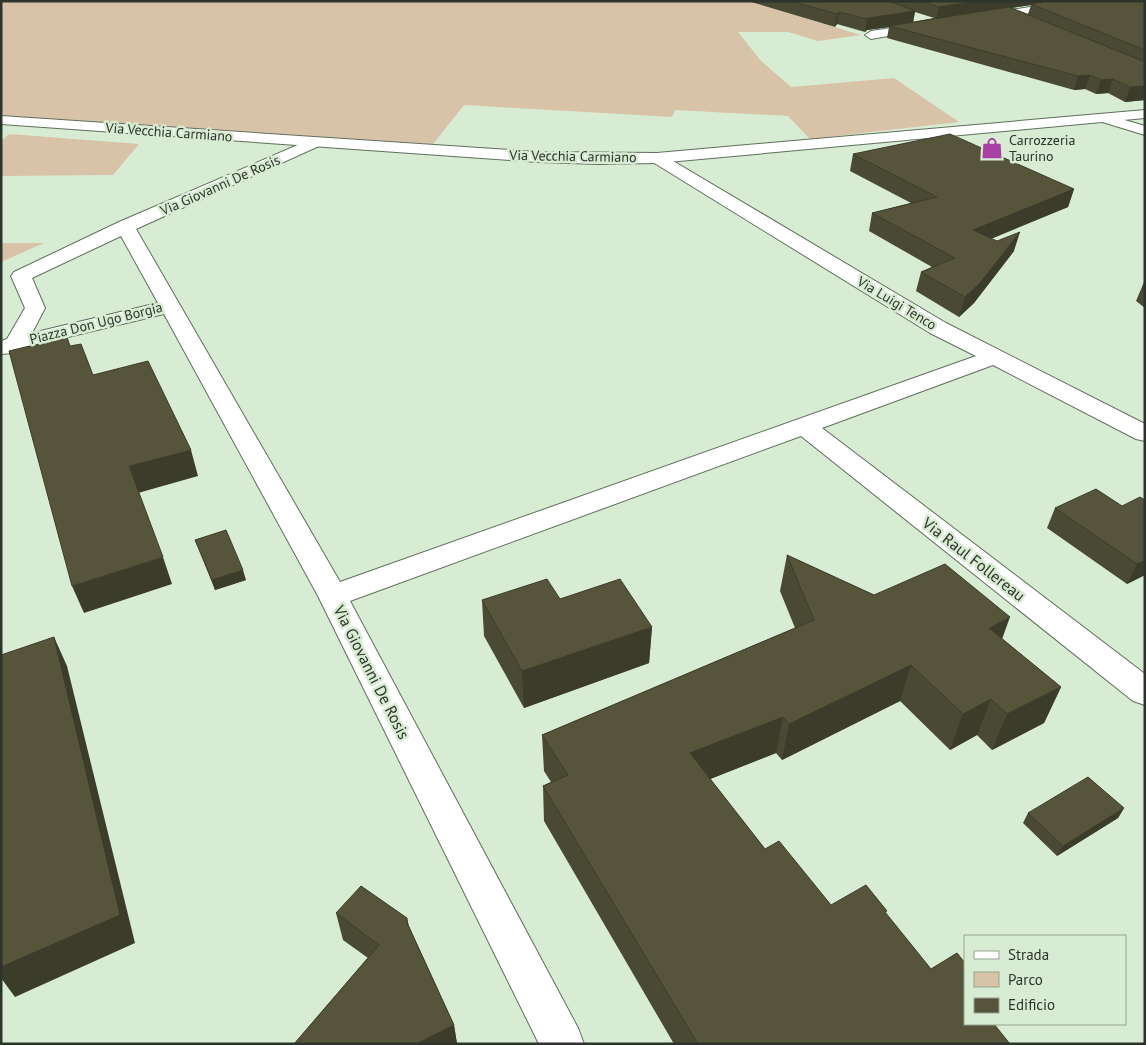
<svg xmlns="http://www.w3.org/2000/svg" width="1146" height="1045" font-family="'PT Sans',sans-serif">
  <rect width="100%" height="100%" fill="#d8ecd4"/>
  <path fill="#d8c2a8" d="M1,1H748L861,35L818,41L788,32H738L761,61L791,87L894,78L959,122L810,139L788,116L675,110L672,117L464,105L433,144L1,116Z
    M9,134L139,144L113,175L1,176V141Z
    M1,243H44L1,262Z"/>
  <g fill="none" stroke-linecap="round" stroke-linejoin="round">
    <g stroke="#5e6f5b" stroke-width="2">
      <path id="street" d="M1067,1H1095L1090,4L986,20L980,17L986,14Z
        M924,23L930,27L928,29L871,39L865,35L871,31Z
        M1104,114L1145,126V135L1099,121L1097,118L1099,115Z
        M314,138L319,140L322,143L319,146L136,229L340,582L976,356L930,333L651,161L649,158L651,155H663L946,323L1145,424V441L1136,439L993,365L822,428L1145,674V705L1133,701L801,436L350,601L578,1028L584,1044H539L318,596L164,314L22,348L13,353L1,354V341L7,339L25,308L11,276L14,272L119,222ZM121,236L158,303L32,333L45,308L32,278Z"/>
    </g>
    <g stroke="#5e6f5b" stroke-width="2">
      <path id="secondary" d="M1145,110V118L657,163L598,164L538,162L1,124V116L538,152L657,153Z"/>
    </g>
    <use href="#street" fill="#fff" fill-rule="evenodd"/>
    <use href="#secondary" fill="#fff" fill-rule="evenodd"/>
  </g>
  <path fill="#4a4934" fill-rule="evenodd" d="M748,1H1145V100L1125,102L1108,93L1096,94L1085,89L1074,90L887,38L889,27L867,30L865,32L837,24L835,27ZM1031,5L1028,14L1011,8ZM915,12L934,18L913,22Z
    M853,154L1074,189L1068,207L991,239L1014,251L974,303L959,317L916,291L921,272L932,267L869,231L872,213L911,203L850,171Z
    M1145,281V308L1136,301L1144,282Z
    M1122,506L1145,575L1127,584L1047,528L1055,508Z
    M195,540L246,580L215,590Z
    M787,555L874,595L1002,639L1061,687L1044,723L992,750L977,735L950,750L900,701L782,760L776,753L710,779L765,849L831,905L886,914L965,1024L1010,1044H674L544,821L543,786L551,782L544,771L542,735L795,628L780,591Z
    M560,599L652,627L649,663L524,708L484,636L482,600Z
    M1124,808L1118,818L1057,856L1023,823L1028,813Z
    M336,913L407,918L409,926L454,1025L457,1044H294L368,958L343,940Z"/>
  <path fill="#3c3c2a" d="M976,1H1053L1031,4V5L936,19L939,7Z
    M915,11L913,23L889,26V27L867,30L865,32L867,19L869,18Z
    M839,12L837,24L835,27L837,14Z
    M1090,75L1085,89L1074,90L1078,76Z
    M1113,79L1108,93L1096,94L1101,80Z
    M1145,86V100L1125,102L1130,87Z
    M1074,189L1068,207L968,248L973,230Z
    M1020,232L1014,251L974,303L959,317L965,297Z
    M191,450L198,476L138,493L129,466Z
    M163,557L172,584L84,613L72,586Z
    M1145,560V575L1127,584L1137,564Z
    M243,570L246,580L215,590L212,580Z
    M1010,617L997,653L989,628Z
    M652,627L649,663L524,708L522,671Z
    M54,637L67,666L135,943L15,997L1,978V967Z
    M911,665L900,701L782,760L789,724Z
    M1061,687L1044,723L992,750L1007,714Z
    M991,699L977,735L950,750L963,714Z
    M783,717L776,753L685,789L690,753Z
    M1124,808L1118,818L1057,856L1063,846Z
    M454,1025L457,1044H416Z"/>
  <path fill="#56553c" stroke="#3c3c2a" d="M791,1H889L915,11L869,18L867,19L839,12L837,14Z
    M922,1H976L939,7Z
    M1046,1H1145V50L1031,4Z
    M1009,7L1145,62V86L1130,87L1113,79L1101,80L1090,75L1078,76L889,26Z
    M950,134L1074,189L973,230L997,241L1020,232L980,283L965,297L921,272L955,258L872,213L937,197L853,154Z
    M67,337L70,346L81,344L93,375L148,361L191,450L129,466L163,557L72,586L9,351Z
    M1096,489L1122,506L1140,497L1145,500V560L1137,564L1055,508Z
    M226,530L243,570L212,580L195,540Z
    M787,555L874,595L945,564L1010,617L989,628L1061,687L1007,714L991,699L963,714L911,665L789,724L783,717L690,753L765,849L779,841L831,905L866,885L887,911L885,912L931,969L957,953L965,963V1024H994L1010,1044H698L543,786L568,775L542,735L814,620Z
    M547,579L560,599L620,579L652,627L522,671L482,600Z
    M54,637L120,915L1,967V655Z
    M1088,777L1124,808L1063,846L1028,813Z
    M361,886L407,918V923L454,1025L416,1044H294L379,945L336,913Z"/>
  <defs>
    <g id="shop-bare" transform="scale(1.725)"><path d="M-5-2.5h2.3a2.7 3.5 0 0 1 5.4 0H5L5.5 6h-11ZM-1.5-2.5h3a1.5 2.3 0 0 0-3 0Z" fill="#a940a3" stroke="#d8ecd4" stroke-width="2.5" paint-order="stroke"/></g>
  </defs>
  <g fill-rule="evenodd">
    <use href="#shop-bare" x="992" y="148"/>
  </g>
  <g text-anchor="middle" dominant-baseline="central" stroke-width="5" stroke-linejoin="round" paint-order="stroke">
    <g font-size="14" fill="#2d342b" stroke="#d8ecd4">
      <text transform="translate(169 132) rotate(4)">Via Vecchia Carmiano</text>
      <text transform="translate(573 156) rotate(1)">Via Vecchia Carmiano</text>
      <text transform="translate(220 185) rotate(-24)">Via Giovanni De Rosis</text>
      <text transform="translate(897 303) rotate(31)">Via Luigi Tenco</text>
      <text transform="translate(96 323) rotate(-14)">Piazza Don Ugo Borgia</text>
    </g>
    <g font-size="14" fill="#2d342b" stroke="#d8ecd4" text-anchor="start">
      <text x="1009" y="140">Carrozzeria<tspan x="1009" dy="16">Taurino</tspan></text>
    </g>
    <g font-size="16" fill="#2d342b" stroke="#d8ecd4">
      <text transform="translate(974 559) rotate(38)">Via Raul Follereau</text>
      <text transform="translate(372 672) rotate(63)">Via Giovanni De Rosis</text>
    </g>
  </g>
  <rect width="1146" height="1045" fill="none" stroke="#2d342b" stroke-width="5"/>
  <rect x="964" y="935" width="162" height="90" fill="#d8ecd4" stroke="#94a290"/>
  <rect x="974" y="951" width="25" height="8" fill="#ffffff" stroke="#94a290"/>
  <text x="1008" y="960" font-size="15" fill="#2d342b">Strada</text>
  <rect x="974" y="972" width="25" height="15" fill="#d8c2a8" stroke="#94a290"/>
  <text x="1008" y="985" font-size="15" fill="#2d342b">Parco</text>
  <rect x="974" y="998" width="25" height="15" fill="#56553c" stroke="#94a290"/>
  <text x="1008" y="1010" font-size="15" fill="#2d342b">Edificio</text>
</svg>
